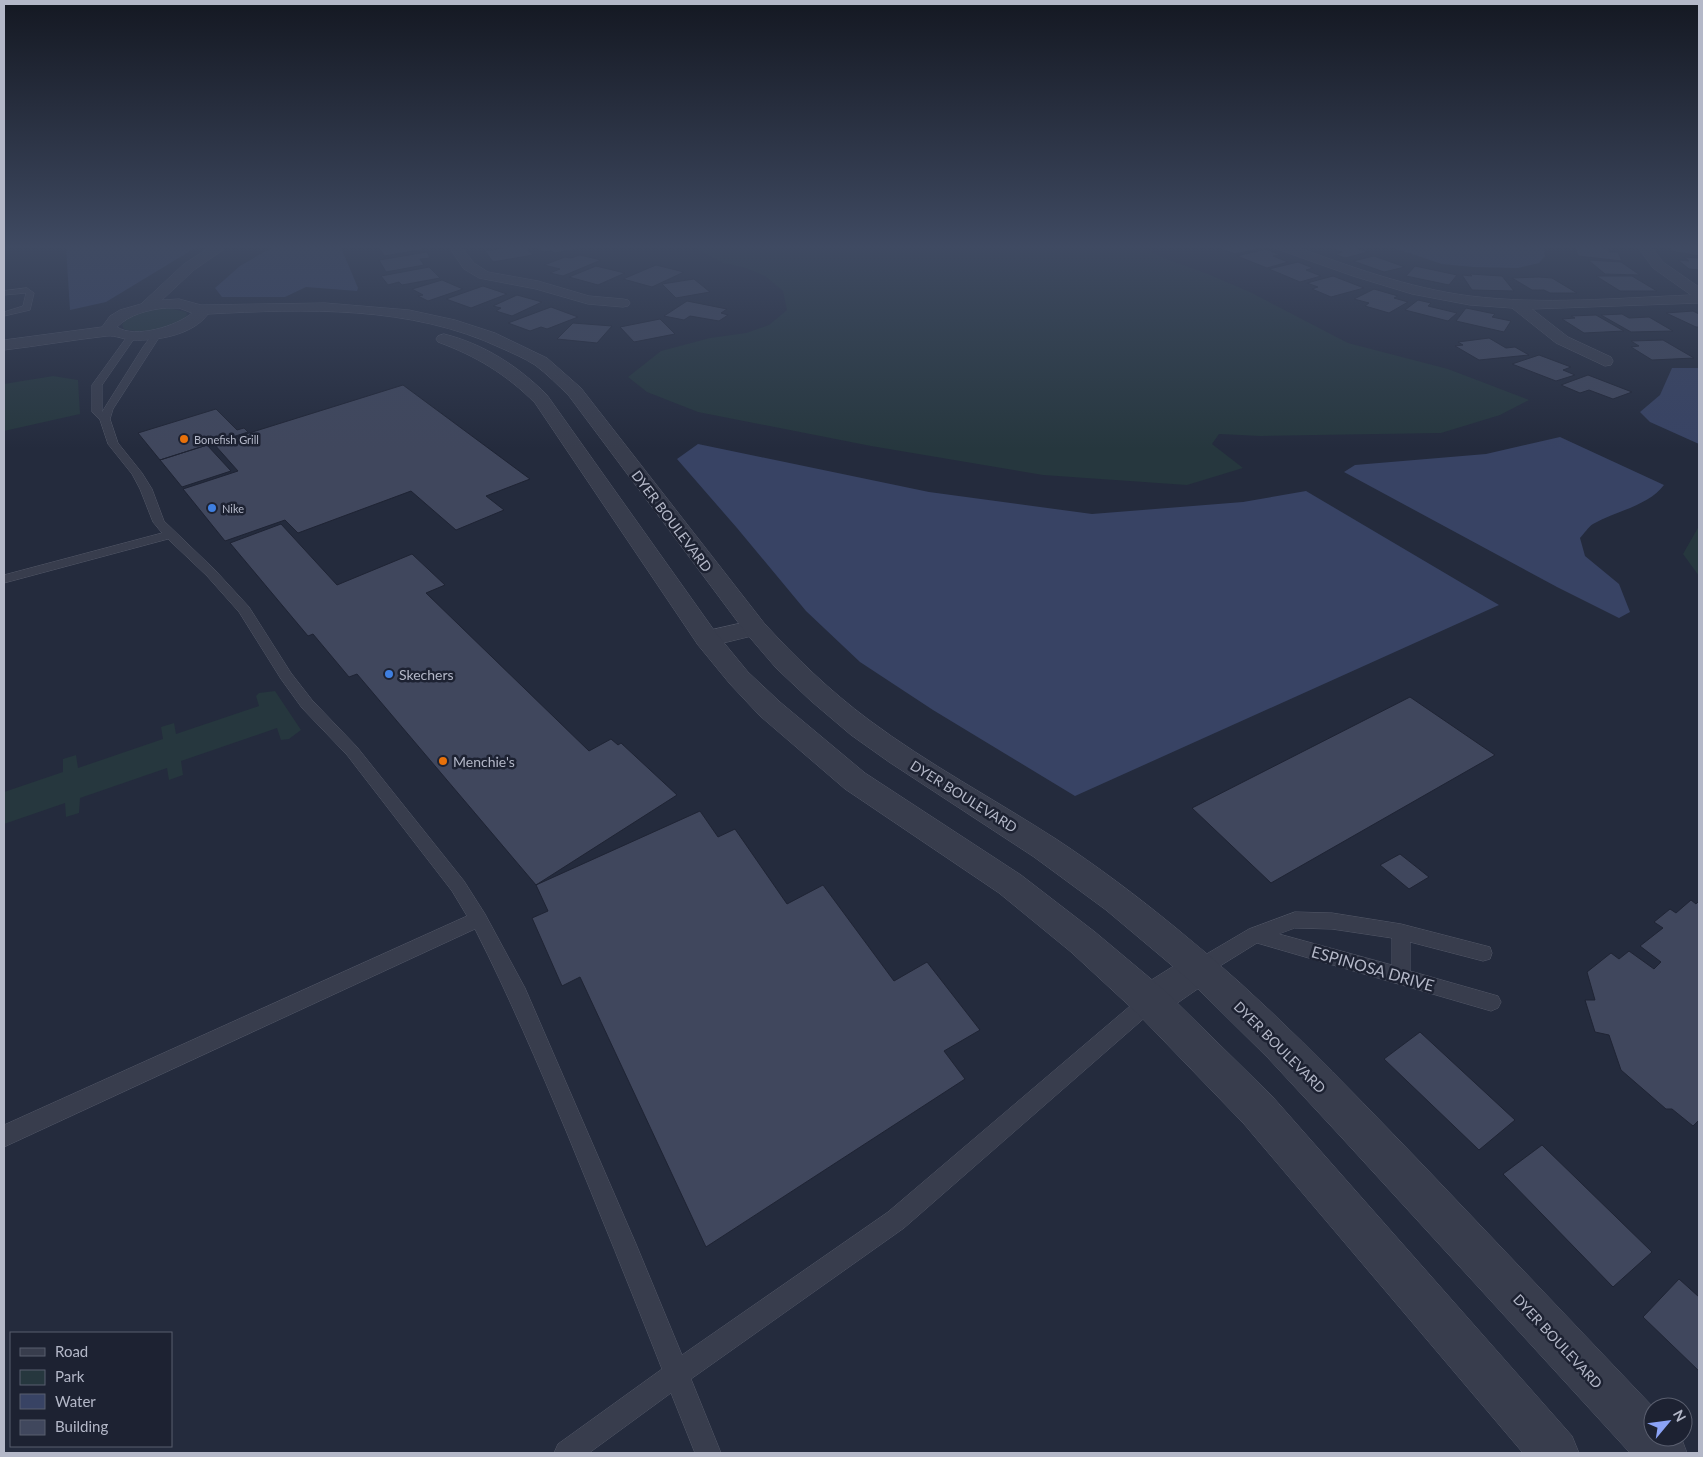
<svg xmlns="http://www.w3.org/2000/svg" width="1703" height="1457" font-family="Lato,sans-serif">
  <rect width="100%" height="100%" fill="#242b3d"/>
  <path fill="#26373e" d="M690,245H1138L1161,257L1208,274L1252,293L1348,343L1448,369L1529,400L1500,415L1441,433L1261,436L1219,434L1212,444L1243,468L1187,485L1043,475L871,446L698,412L647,392L628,377L661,351L710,338L746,333L769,325L787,310L783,291L765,276L746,268L723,263Z
    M168,308L186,312L187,315C176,330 141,334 124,329L122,325C130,311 153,309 168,308Z
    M53,376L78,380L80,414L4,431V384Z
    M1699,526V576L1683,554Z
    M275,691L301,730L289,739L281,740L277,728L181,761L183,775L169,780L167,768L80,798L79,813L66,817L65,803L4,824V792L63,772V759L76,755L78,768L163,739L161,727L174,723L176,734L259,706L256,696L259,693Z"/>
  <path fill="#384364" d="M71,245H200L106,302L70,310L66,247Z
    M276,245H340L358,288L357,291L306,287L285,297H222L215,288L240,266Z
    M1385,245H1543L1545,256L1539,263L1518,268L1473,267L1442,264Z
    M1672,368H1699V444L1650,422L1640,412L1660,395Z
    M1560,437L1664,485C1648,506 1616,511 1593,524C1588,527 1584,534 1580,538L1585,556L1619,584L1630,612L1619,618L1557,587L1344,472L1355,465L1486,454Z
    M698,444L929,492L1092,514L1243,502L1306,491L1499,605L1075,796L933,710L860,662L806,611L737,528L677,459Z"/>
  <path fill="#40475d" stroke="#1f2434" d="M378,245H423L425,249L384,256Z
    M524,245L533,255L493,262L485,251Z
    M536,245H580L583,248L554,253L552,251L543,252Z
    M1212,245H1253L1262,248L1235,254Z
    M1336,245H1347L1368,252L1345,258L1335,254L1342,252L1327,247Z
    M1574,245L1608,248L1610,252H1618L1622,261L1578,256Z
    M1672,245H1699V256L1671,251Z
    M1266,249L1280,255L1273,256L1288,262L1267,268L1237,256Z
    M427,252L430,258L420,259L424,265L386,272L379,260Z
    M580,255L601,260L563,276L550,273L560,269L544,265L565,257L571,258Z
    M1374,256L1405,267L1384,272L1353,261Z
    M1684,257L1699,258V270L1689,269L1678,260L1689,261Z
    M1588,260L1621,262L1640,275L1605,274Z
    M1298,262L1313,268L1306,270L1321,276L1300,282L1269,269Z
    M656,265L684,272L652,287L623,279Z
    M596,266L625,273L598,285L569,277Z
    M1415,266L1457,275L1449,285L1406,276Z
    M429,267L440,278L402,285L399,282L388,285L381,276Z
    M1470,274L1502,276L1514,291L1472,290L1462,275L1472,276Z
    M1333,276L1364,288L1331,297L1312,289L1318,287L1307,283Z
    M1596,276H1632L1657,291H1620Z
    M1539,277L1552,278L1577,293H1550L1544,290H1532L1512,278Z
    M694,279L710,292L676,298L662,284Z
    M442,280L463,289L428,301L418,296L423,295L412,289Z
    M483,286L507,294L471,308L446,299Z
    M1374,289L1398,296L1394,298L1408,302L1389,313L1365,306L1369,303L1354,299Z
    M517,295L542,302L512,316L496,311L501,308L493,306Z
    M1418,300L1431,303L1428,306L1457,313L1448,321L1405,310Z
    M687,301L727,309L721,313L728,315L719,321L690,316L684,320L664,316Z
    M551,307L578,317L547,329L541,327L530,331L508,323Z
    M1466,308L1495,314L1492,317L1511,321L1504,332L1456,321Z
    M1693,311L1699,314V327H1696L1666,313Z
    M1622,314L1629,318L1649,317L1673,331L1631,332L1601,315Z
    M1596,315L1624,331L1584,333L1562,319L1575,318L1571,316Z
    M660,319L675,334L634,342L620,327Z
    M573,323L612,326L597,343L557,339Z
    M1489,338L1506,348L1515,347L1529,355L1479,360L1455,346L1463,345L1458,342Z
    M1663,340L1694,358L1652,360L1631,347L1639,346L1631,341Z
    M1539,355L1571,367L1563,370L1575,375L1556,381L1512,364Z
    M1588,375L1632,392L1613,399L1589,390L1580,393L1561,385Z
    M403,385L530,479L486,496L504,510L456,530L411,491L298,533L285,520L225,541L183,489L238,471L214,444Z
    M216,409L237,430L244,428L248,432L160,460L138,433Z
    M207,445L231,471L182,487L160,460Z
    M281,524L337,585L412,554L445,585L426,593L589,751L611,739L618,745L621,743L677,795L536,885L357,674L349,677L313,634L308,636L230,543Z
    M1410,697L1495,755L1271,883L1192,808Z
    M700,811L718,837L735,829L787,904L823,885L894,981L927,962L980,1030L944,1051L965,1079L706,1247L580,977L562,986L532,918L548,911L536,885Z
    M1400,854L1429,877L1409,889L1380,865Z
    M1691,900L1696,904L1699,901V1120L1693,1126L1672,1109H1666L1621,1070L1609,1035L1595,1032L1585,1000H1595L1587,972L1611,953L1619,959L1629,951L1654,969L1661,962L1640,946L1663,928L1654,922L1670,909L1676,913Z
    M1420,1032L1515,1120L1479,1150L1384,1059Z
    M1542,1145L1652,1252L1613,1287L1503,1174Z
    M1679,1279L1699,1297V1371L1643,1317Z"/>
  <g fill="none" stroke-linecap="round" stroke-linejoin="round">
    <g stroke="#535868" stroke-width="1">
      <path id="service" d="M27,288L34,293L30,310L4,316V312L23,306L26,293L4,295V291Z
        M158,330L162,333L113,409L110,419L118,443L142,473L152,489L164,521L215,570L249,607L291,673L312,700L357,747L464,881L485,914L525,988L636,1244L682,1355L888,1212L1143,995L1150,992L1157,995L1160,1001L1157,1007L904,1228L691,1379L721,1453H695L671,1393L589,1453H554L558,1444L662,1369C631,1290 599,1211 567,1133C538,1064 509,996 475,929L4,1147V1125L467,916L452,891L347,755L302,708L281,679L239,612L207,576L168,539L4,583V575L162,533L153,522L140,489L132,474L108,444L100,420L92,412V385L129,334L136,336L102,385V412L143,347L155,331Z
        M1295,912L1332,913L1401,924L1490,947L1492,953L1490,959L1483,961L1410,942V971L1498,996L1501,1002L1498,1008L1491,1011L1257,943L1207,974L1200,976L1193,974L1191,968L1193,962L1249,929ZM1295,928L1332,929L1392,938V965L1279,934Z"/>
    </g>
    <g stroke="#535868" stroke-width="1">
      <path id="minor" d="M448,245H460L474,263L488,272L538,281L589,296L623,299L628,300L630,303L628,306L623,307L588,304L536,289L479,278L464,269Z
        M1272,245H1291C1349,266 1408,288 1470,296C1543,305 1618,298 1691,295L1653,268L1636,245H1650L1663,262L1699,287V303L1532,309L1568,337L1611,357L1613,361L1611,365L1605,366L1556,343L1512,308L1470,305L1412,294L1353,276L1274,248Z
        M755,620L764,623L767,628L764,633L707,647L698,645L695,639L698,633Z
        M1200,953L1212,957L1217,968L1212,979L1163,1013L1150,1017L1137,1013L1132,1001L1137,989L1188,957Z"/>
    </g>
    <g stroke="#535868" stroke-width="1">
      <path id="tertiary" d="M214,245H230L194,270L162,300L179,299L201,305L325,303L409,310L455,320L495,333L547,358L581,388L764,623C796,658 830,691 869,720C928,764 994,799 1056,839C1097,866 1137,896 1176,928C1264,999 1343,1082 1422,1164C1499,1245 1576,1326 1653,1407V1437H1681L1687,1453H1630L1343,1139L1268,1058L1188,979L1106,910L1034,857L889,762L851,735L811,701L776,668L746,633L569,396C558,385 547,374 535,365C524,358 512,353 501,348C410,305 305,309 208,314C193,335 157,341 133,340C125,340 115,335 107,336C72,340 38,346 4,350V340L102,327L110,316L120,310L141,304L184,264ZM165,308H179L192,313C177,326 135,339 117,327C130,314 148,310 165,308Z
        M444,334C484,344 518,366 547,395L716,633L748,672L780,702L865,773L1021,875L1095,932L1163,989L1272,1096L1572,1436L1579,1453H1523L1244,1124L1137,1013L1071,952L999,893L845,789L760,716L730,684L698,645L535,403C506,374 476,356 438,342L436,339L438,336Z"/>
    </g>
    <use href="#service" fill="#383d4d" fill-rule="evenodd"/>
    <use href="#minor" fill="#383d4d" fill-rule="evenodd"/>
    <use href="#tertiary" fill="#383d4d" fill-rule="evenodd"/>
  </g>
  <linearGradient id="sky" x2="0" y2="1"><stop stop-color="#141822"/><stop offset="0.55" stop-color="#3f4a62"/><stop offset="1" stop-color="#3f4a62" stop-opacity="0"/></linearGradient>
  <rect width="1703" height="449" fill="url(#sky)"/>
  <g fill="#e8710a" stroke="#1d2232" stroke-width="2">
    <circle cx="184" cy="439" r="5"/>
    <circle cx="443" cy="761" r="5"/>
  </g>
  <g fill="#3f7fe0" stroke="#1d2232" stroke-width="2">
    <circle cx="212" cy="508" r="5"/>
    <circle cx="389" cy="674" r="5"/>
  </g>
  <g text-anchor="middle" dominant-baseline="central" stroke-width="5" stroke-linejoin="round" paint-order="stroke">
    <g font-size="11" fill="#b4b8c8" stroke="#1d2232" text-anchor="start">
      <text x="194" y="439">Bonefish Grill</text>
      <text x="222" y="508">Nike</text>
    </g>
    <g font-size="14" fill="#b4b8c8" stroke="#1d2232">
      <text transform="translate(672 521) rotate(53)">DYER BOULEVARD</text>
      <text transform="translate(964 796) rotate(32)">DYER BOULEVARD</text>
      <text transform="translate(1280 1047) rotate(45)">DYER BOULEVARD</text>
      <text transform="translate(1558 1341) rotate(47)">DYER BOULEVARD</text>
    </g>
    <g font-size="14" fill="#b4b8c8" stroke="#1d2232" text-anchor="start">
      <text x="399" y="674">Skechers</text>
      <text x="453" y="761">Menchie's</text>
    </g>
    <g font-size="16" fill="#b4b8c8" stroke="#1d2232">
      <text transform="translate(1373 968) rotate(16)">ESPINOSA DRIVE</text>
    </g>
  </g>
  <rect width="1703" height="1457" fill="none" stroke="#b4b8c8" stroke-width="10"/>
  <rect x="10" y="1332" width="162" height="115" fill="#1d2232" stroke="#595e6e"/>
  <rect x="20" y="1348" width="25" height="8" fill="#383d4d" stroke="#595e6e"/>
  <text x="55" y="1357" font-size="15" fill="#b4b8c8">Road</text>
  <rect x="20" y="1370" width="25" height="15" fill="#26373e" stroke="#595e6e"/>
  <text x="55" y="1382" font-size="15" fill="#b4b8c8">Park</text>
  <rect x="20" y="1394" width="25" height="15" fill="#384364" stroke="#595e6e"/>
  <text x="55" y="1407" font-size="15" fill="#b4b8c8">Water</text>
  <rect x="20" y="1420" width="25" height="15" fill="#40475d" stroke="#595e6e"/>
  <text x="55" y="1432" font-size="15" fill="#b4b8c8">Building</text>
  <g transform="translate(1668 1422) rotate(61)"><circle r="24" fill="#1d2232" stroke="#595e6e"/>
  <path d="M0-4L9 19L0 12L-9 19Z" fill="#8ba3f6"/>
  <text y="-8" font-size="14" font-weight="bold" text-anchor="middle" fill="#b4b8c8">N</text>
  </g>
</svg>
